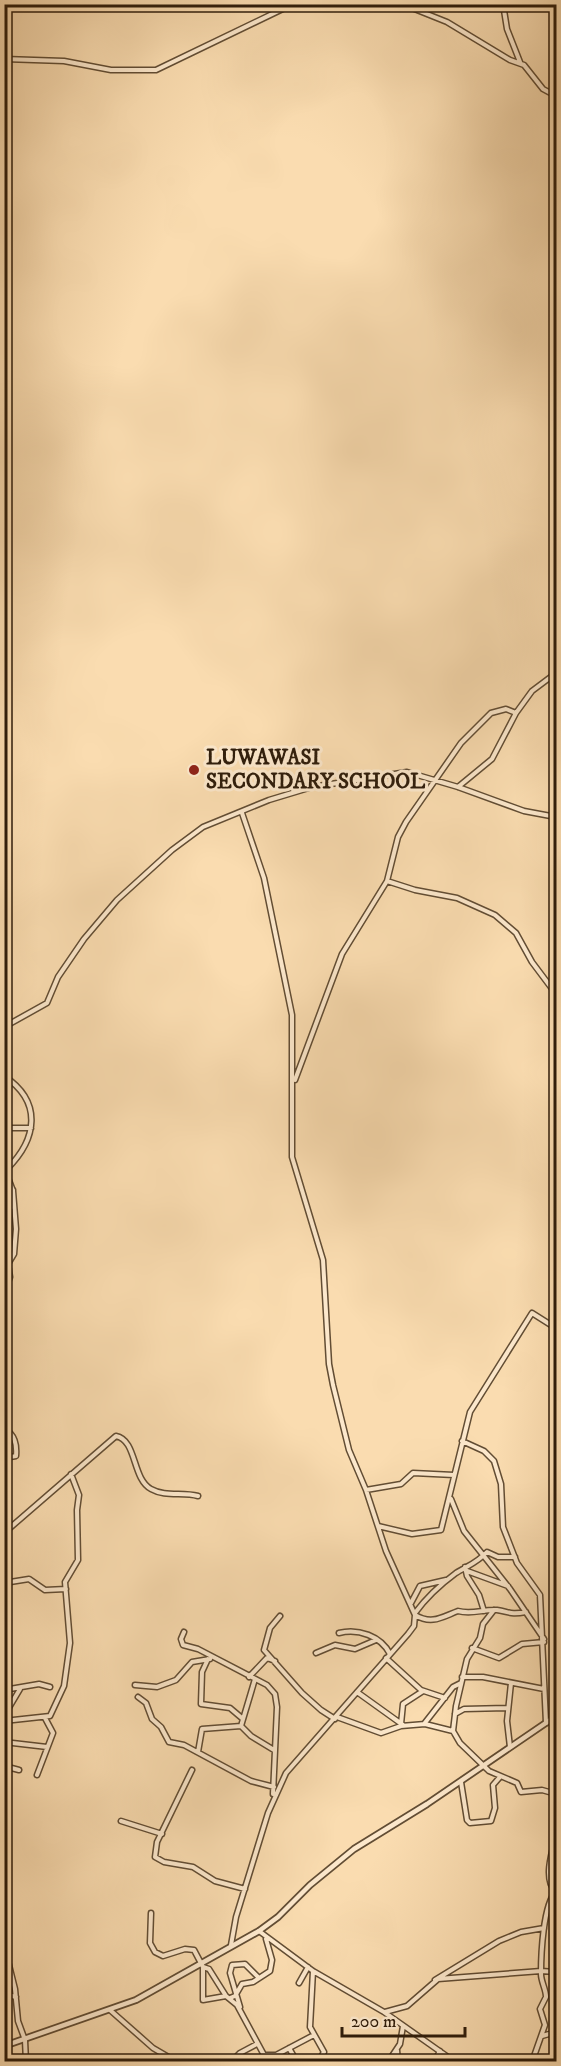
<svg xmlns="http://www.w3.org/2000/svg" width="561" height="2066" font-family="'IM FELL DW Pica',serif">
  <rect width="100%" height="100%" fill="#fadcb0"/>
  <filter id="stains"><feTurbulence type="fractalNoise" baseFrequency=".00333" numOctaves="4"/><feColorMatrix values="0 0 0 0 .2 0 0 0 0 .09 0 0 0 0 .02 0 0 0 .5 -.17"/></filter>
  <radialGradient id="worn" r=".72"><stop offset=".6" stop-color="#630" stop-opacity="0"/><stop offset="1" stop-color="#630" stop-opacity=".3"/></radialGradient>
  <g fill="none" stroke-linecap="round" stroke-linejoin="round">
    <g stroke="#624d34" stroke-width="7">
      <path id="minor" d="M402,4L447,22L510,60L524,65L543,89L556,96
        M503,4L507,29L520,62
        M4,59L64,61L111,70H156L293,4
        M458,787L492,759L516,713L532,691L556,673
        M387,881L398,837L406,822L461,743L491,713L506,709L516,713
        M4,1027L47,1003L58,977L84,939L117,900L172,850L203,827L269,800L312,787L407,772L458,787L524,811L556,817
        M4,1076C43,1102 37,1139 7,1169
        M295,1080L342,954L387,881L415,890L457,898L495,915L516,933L532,962L556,994
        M4,1128H31
        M4,1167L13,1191L16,1229L14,1254L8,1264L10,1277L4,1294
        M4,1191L13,1190
        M4,1209L13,1206
        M4,1371L7,1390
        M4,1428C15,1435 17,1444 16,1456L4,1458
        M462,1441L484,1451L494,1461L501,1484L503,1527L517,1563L540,1595L546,1723
        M366,1490L401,1484L413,1473L454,1475
        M451,1499L464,1531L510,1589L544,1639
        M378,1526L412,1534L441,1530L470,1412L532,1313L551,1325
        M4,1533L116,1436C137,1440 132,1479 151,1489C165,1497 182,1492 198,1496
        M465,1567L467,1576L479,1595L484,1611
        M467,1571L508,1586
        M4,1583L29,1579L45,1590L66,1589
        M411,1603L420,1586L446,1580
        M494,1610L483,1624L480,1638L467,1659L456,1706L453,1731L460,1743L489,1771L517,1783L521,1792L542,1790L556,1794
        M415,1613C426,1598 441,1584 456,1573C467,1566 477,1563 487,1552L498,1557H515
        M415,1615C432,1625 442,1617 458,1611C472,1615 483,1609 497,1610C510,1612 510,1615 526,1612
        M280,1616L270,1628L264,1650L302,1693L321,1710L335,1719
        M184,1632L181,1639L183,1645L198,1649L267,1685L275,1694L277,1707L273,1794
        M339,1633C358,1628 381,1636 390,1654
        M472,1648L499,1658L522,1644L544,1642
        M316,1653L335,1645L355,1649L376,1640
        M386,1658L421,1690L445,1698
        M208,1659L202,1672L201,1704L230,1708L243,1719
        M249,1677L267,1658L275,1661
        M462,1677H483L544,1689
        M135,1685L157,1687L176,1680L192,1662L210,1659
        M4,1690L39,1684L50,1687
        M357,1692L403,1725
        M138,1697L146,1703L152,1719L161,1727L169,1742L184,1745L251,1781L274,1787
        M455,1714L464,1709L507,1708
        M4,1716L20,1689
        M337,1717L381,1733L401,1726L425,1724L453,1731
        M555,1717L556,1730
        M4,1721L50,1716L64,1686L70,1643L65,1582L78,1560L77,1510L79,1495L71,1474
        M401,1724L403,1704L423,1691
        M424,1724L453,1687L461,1683
        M241,1726L251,1736L274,1750
        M4,1742L47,1747
        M510,1747L507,1721L511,1683
        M198,1752L202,1729L241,1726L255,1679
        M4,1766L19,1770
        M192,1770L157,1842L155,1857L164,1862L193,1867L215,1881L245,1889
        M37,1775L53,1733L45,1718
        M461,1782L467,1820L470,1823L491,1821L495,1808L493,1785L500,1777
        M121,1821L162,1834
        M555,1891C543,1879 552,1851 556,1836
        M151,1913L150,1943L155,1952L163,1956L185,1949L194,1950L203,1967L209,1969L226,1996L237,2005L264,2055H276L314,2035
        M259,1931L313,1971L384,2012L455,2062
        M4,1945L15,1989L18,2021L25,2040L26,2062
        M231,1945L236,1917L268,1813L286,1773L408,1634L414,1626L415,1615L386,1551L366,1490L349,1450L333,1385L329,1364L323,1260L292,1157V1015L264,878L242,813
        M203,1967V2000L226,1996
        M313,1971L310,2027L324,2052L318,2062
        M435,1980L499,1941L521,1932L544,1928
        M299,1983L308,1967
        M4,1994L16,1997
        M230,1998L235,1996L242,1984L253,1982L270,1971L272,1960L266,1939
        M240,2007L230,1973L232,1965L245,1964L259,1978
        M110,2010L153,2048L177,2062
        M385,2012L407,2006L438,1979L541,1971L556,1972
        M542,2036L556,2032
        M289,2048L297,2062
        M397,2050L398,2062
        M231,2062L240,2053L257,2044
        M388,2062L400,2044L403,2026
        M434,2062L440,2051
        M532,2062L545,2025L540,2009L546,1997C546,1989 541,1982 541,1974C541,1954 543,1905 556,1891
        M551,2062L556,2058"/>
    </g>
    <g stroke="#624d34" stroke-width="8">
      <path id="tertiary" d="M4,2046L136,2000L259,1931L278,1917L310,1885L354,1849L427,1804L556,1716"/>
    </g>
    <use href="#minor" stroke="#fce8cc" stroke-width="4"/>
    <use href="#tertiary" stroke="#fce8cc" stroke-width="4.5"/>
  </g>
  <circle fill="#8f2418" stroke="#fce8cc" stroke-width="2" cx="194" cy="770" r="6"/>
  <g text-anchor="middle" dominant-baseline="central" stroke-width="6" stroke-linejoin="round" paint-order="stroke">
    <g font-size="21" font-weight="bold" fill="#2f1d0b" stroke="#fce8cc" text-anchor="start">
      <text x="206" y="758">LUWAWASI<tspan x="206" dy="24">SECONDARY SCHOOL</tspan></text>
    </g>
  </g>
  <rect width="561" height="2066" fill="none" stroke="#fadcb0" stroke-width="24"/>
  <rect x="6" y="6" width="549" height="2054" fill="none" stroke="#2f1d0b" stroke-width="3"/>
  <rect x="12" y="12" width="537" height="2042" fill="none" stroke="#2f1d0b" stroke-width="1.5"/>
  <path d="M342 2027v9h123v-9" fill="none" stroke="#2f1d0b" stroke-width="3"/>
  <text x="351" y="2027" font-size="18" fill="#2f1d0b" stroke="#fce8cc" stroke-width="4.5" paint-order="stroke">200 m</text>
  <rect width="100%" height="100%" filter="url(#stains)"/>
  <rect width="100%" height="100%" fill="url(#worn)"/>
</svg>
